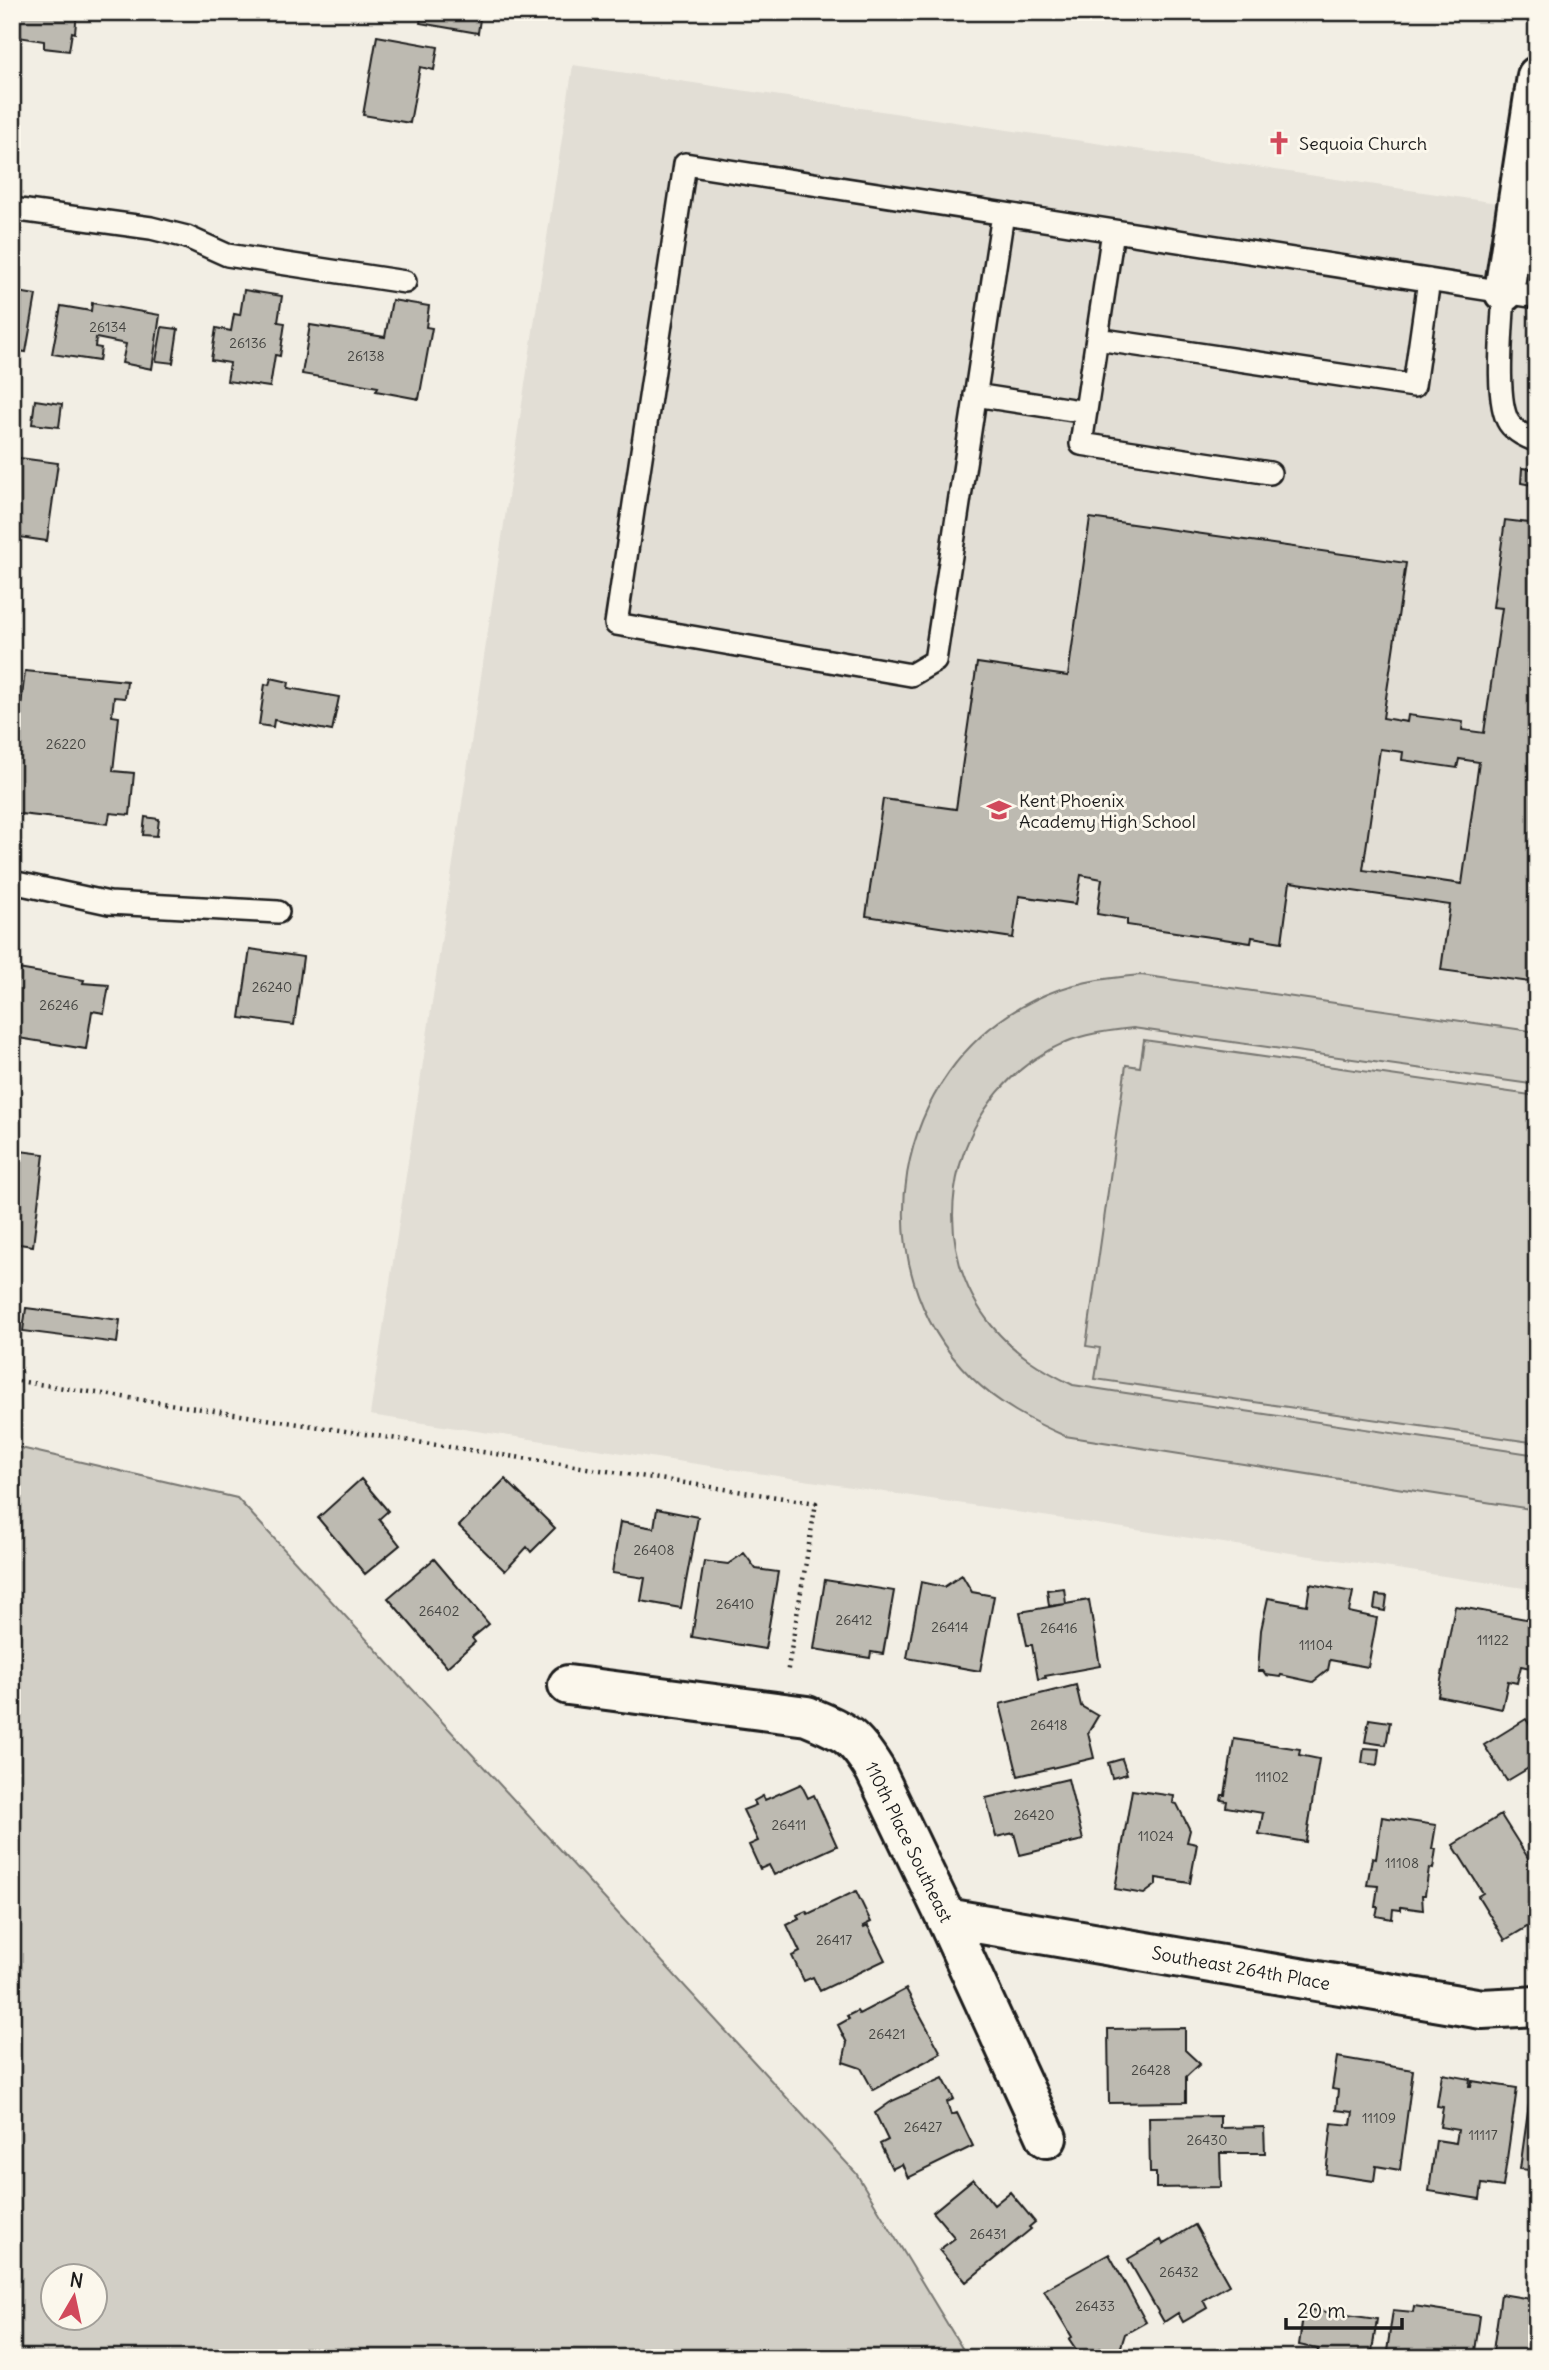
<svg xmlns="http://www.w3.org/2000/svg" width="1549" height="2370" font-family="Delius,sans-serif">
  <rect width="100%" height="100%" fill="#f2eee4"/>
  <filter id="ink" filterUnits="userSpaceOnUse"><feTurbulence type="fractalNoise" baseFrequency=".0143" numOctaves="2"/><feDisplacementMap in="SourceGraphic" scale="14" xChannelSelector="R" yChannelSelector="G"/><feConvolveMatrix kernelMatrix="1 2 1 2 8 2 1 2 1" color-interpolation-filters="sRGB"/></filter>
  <g filter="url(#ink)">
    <path fill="#e2ded5" d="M573,65L1517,206L1537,76V1590L370,1415Z"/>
    <path fill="#d2cfc6" stroke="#777671" stroke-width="2" fill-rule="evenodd" d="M1141,975L1537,1032V1085L1133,1028C1110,1031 1087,1033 1066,1042C957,1088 916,1233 992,1326C1014,1353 1042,1370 1073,1385L1537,1455V1510L1065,1436C1031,1421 998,1404 971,1377C859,1266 892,1070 1034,1000C1067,983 1104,978 1141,975Z
      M1144,1040L1537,1096V1443L1095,1379L1100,1348L1086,1346L1126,1065L1140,1067Z
      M12,1446L237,1498L856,2173L968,2358H12ZM52,2276H94V2318H52Z"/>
    <path fill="#bdbab1" stroke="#1c1c1c" stroke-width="2" fill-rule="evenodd" d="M12,12H77L75,33L72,32L69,51L44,48V41L12,36Z
      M422,12H481L478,33L420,23Z
      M377,36L438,47L434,70L420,67L410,123L363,115Z
      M244,290L282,296L278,322L285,323L280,356L275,355L270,387L227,381L230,363L211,360L216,328L231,331L234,314L240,315Z
      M12,291L36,295L26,352L12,350Z
      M392,300L429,306L426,327L432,328L419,399L376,391L378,387L302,374L310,325L385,337Z
      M92,303L160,315L152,369L122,363L126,344L96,338L95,347L101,348L99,361L52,354L61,306L91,311Z
      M162,327L178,329L173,363L156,361Z
      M35,400L62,404L59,427L32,424Z
      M12,401L18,402L17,417L12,416Z
      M12,457L58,463L47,541L12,536Z
      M1522,468L1537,470V486L1521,483Z
      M1090,518L1406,563L1383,718L1407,722L1408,715L1463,722L1462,730L1484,733L1502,608L1493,607L1505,520L1537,524V983L1441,970L1450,905L1290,882L1282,942L1252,937L1251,943L1127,925V919L1097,914L1102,879L1081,875L1076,904L1019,896L1013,938L866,916L883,799L956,809L977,663L1068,676ZM1380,749L1403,752L1402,760L1457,768L1459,759L1479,762L1462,884L1363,870Z
      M25,671L127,681L125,698L114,697L112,716L119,717L113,771L134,773L130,815L110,813L108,824L12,813V785Z
      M271,678L289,682L288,688L339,697L332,731L274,720L273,727L259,725L265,684L269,685Z
      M145,817L159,819L157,836L143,835Z
      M250,949L303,957L294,1025L240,1018Z
      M18,969L84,980L83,983L109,985L104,1013L92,1011L86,1049L12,1037V1000Z
      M12,1150L44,1154L33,1246L12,1243Z
      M26,1308L120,1320L117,1343L23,1331Z
      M361,1479L388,1511L379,1519L400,1545L365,1574L318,1518Z
      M505,1479L555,1528L531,1552L527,1547L505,1571L459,1526Z
      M657,1509L698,1517L681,1608L641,1601L645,1578L612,1573L620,1522L654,1528Z
      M744,1553L756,1569L778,1572L765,1649L692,1637L704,1561L728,1564Z
      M434,1559L489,1624L472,1638L475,1642L447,1667L388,1598Z
      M962,1575L972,1592L994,1596L980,1671L907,1658L921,1582L944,1587Z
      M825,1580L894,1591L883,1654L871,1652L870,1658L814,1649Z
      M1310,1584L1353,1592L1349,1612L1377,1618L1368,1667L1330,1660L1328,1670L1313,1682L1281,1675L1280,1677L1266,1675L1263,1671H1258L1261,1630L1268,1598L1307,1605Z
      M1064,1588L1066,1604L1049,1606L1047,1590Z
      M1376,1595L1387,1596L1385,1611L1374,1609Z
      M1089,1600L1100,1666L1045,1676L1046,1678L1038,1679L1032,1645H1027L1020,1612Z
      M1455,1606L1537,1621L1535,1669L1521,1666L1517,1683L1508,1681L1502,1709L1438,1696Z
      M1076,1685L1081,1706L1098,1716L1088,1733L1094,1758L1018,1776L1000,1704Z
      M1369,1719L1390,1722L1386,1745L1365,1742Z
      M1526,1719L1537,1736V1763L1507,1781L1484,1745Z
      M1234,1739L1300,1749L1299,1755L1319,1759L1306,1842L1259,1834L1263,1813L1226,1807L1227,1801L1221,1800L1222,1795H1225Z
      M1364,1748L1379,1749L1377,1765L1362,1763Z
      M1122,1759L1127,1774L1112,1778L1108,1763Z
      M1068,1779L1083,1840L1020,1855L1014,1833L996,1837L986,1798Z
      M801,1784L808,1798L814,1795L837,1846L774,1875L769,1865L760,1869L749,1845L758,1841L743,1810L756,1805L754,1801L763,1796L765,1800Z
      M1132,1790L1174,1796L1173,1803L1177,1804L1190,1830L1187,1842L1197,1844L1190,1883L1156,1878V1885L1144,1894L1115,1889Z
      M1501,1815L1537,1872V1921L1505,1940L1478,1896L1483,1893L1453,1845Z
      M1382,1817L1436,1825L1432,1849H1436L1433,1869L1429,1868L1425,1895H1422L1423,1910L1401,1907V1910L1393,1909L1392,1919L1376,1916L1378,1907H1375L1378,1886L1367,1885L1372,1858L1376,1859Z
      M856,1891L871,1922L863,1926L864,1928L868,1926L885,1960L820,1991L813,1977L804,1981L792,1956L800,1952L787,1925L799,1919L797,1915L806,1911L808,1914Z
      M906,1989L941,2053L873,2090L861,2068L843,2062L847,2043L838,2025L849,2019L847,2016L857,2011L859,2014Z
      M1185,2028V2050L1200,2064L1186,2077V2102L1109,2103L1108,2029Z
      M1337,2057L1413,2070L1400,2170L1376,2166L1374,2181L1326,2174L1332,2123L1351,2125L1353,2112L1336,2110L1338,2090L1332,2089Z
      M1442,2074L1470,2079L1469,2086H1471L1472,2081L1517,2088L1503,2187L1482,2184L1480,2199L1429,2191L1436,2140L1456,2143L1458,2130L1440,2127L1443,2107L1437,2106Z
      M943,2078L954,2099L947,2102L951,2115L957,2113L973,2146L908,2178L902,2164L892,2169L880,2144L888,2140L875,2113L892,2101Z
      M1531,2090H1537V2171L1520,2169Z
      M1220,2116V2128L1264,2127L1265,2153H1220L1221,2187L1156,2188V2173H1150L1149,2117Z
      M973,2179L994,2205L1010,2192L1035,2222L1029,2227L1031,2229L966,2282L939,2250L955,2238L933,2212Z
      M1195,2225L1229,2285L1203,2300L1207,2308L1183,2322L1178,2313L1164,2322L1128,2259L1161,2240L1163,2244Z
      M1109,2254L1146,2322L1125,2334L1119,2353L1101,2348L1082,2358L1069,2339L1072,2337L1044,2290Z
      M1501,2294L1537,2300V2358H1492Z
      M1414,2306L1480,2316L1474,2358H1386L1393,2310L1413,2312Z
      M1304,2309L1377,2319L1371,2358H1317L1318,2349L1299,2345Z"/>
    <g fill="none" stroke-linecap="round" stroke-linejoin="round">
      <g stroke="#1c1c1c" stroke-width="26">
        <path id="lane" d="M12,209L151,228L187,237L227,255L405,282
          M1003,214L935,661L911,675L616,624L685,164L1537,297
          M1113,231L1081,444L1270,473
          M1504,292C1503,322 1494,400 1509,423C1515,432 1527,437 1537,441
          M1097,339L1414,386L1429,280
          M975,395L1086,412
          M12,882L109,903L278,912"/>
      </g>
      <g stroke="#1c1c1c" stroke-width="44">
        <path id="street" d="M1504,292L1537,76
          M568,1685L807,1716C845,1732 853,1734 875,1770L946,1918L1047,2138
          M946,1918L1482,2009L1537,2006"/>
      </g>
      <path stroke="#1c1c1c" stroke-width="4.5" stroke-dasharray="2 5" stroke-linecap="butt" d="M12,1380L816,1503L787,1674"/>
      <use href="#lane" stroke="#fbf7ec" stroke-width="21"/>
      <use href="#street" stroke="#fbf7ec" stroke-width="38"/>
    </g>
  </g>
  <defs>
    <g id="church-bare" transform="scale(1.89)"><path d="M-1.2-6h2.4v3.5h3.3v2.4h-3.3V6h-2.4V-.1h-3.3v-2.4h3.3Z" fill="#d1495b" stroke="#fbf7ec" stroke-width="2.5" paint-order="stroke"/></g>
    <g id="school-bare" transform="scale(1.89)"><path d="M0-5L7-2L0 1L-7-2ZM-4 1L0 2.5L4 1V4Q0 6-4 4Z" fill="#d1495b" stroke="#fbf7ec" stroke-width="2.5" paint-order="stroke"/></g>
  </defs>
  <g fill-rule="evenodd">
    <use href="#church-bare" x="1279" y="143"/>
    <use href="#school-bare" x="999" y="810"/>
  </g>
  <g text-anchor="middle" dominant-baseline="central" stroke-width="6" stroke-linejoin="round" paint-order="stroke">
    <g font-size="14" fill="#444441">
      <text x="108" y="327">26134</text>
      <text x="248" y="343">26136</text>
      <text x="366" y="356">26138</text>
      <text x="66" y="744">26220</text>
      <text x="272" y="987">26240</text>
      <text x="59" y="1005">26246</text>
      <text x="654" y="1550">26408</text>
      <text x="735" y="1604">26410</text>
      <text x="439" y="1611">26402</text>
      <text x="854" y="1620">26412</text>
      <text x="950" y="1627">26414</text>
      <text x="1059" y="1628">26416</text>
      <text x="1493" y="1640">11122</text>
      <text x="1316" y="1645">11104</text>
      <text x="1049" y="1725">26418</text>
      <text x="1272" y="1777">11102</text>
      <text x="1034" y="1815">26420</text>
      <text x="789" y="1825">26411</text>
      <text x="1156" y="1836">11024</text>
      <text x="1402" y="1863">11108</text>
      <text x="834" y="1940">26417</text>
      <text x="887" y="2034">26421</text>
      <text x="1151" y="2070">26428</text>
      <text x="1379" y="2118">11109</text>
      <text x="923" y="2127">26427</text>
      <text x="1483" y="2135">11117</text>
      <text x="1207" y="2140">26430</text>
      <text x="988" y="2234">26431</text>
      <text x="1179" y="2272">26432</text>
      <text x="1095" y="2306">26433</text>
    </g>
    <g font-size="18" fill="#1c1c1c" stroke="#fbf7ec" text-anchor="start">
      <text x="1299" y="143">Sequoia Church</text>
      <text x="1019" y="800">Kent Phoenix<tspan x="1019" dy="21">Academy High School</tspan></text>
    </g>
    <g font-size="18" fill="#1c1c1c" stroke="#fbf7ec">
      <text transform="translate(909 1842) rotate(64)">110th Place Southeast</text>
      <text transform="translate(1241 1968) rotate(10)">Southeast 264th Place</text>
    </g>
  </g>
  <rect width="1549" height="2370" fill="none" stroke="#fbf7ec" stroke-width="42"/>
  <rect x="21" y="21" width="1507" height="2328" fill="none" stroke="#1c1c1c" stroke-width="2.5" filter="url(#ink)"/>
  <g transform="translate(74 2297) rotate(9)"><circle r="33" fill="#fbf7ec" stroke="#a29f99" stroke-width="2"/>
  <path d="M0-5L12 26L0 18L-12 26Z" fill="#d1495b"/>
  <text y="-10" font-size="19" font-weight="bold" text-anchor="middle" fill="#1c1c1c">N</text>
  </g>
  <path d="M1286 2318v10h116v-10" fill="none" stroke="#1c1c1c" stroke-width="3.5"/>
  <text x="1297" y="2318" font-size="21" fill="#1c1c1c" stroke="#fbf7ec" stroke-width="5" paint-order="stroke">20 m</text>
</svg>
